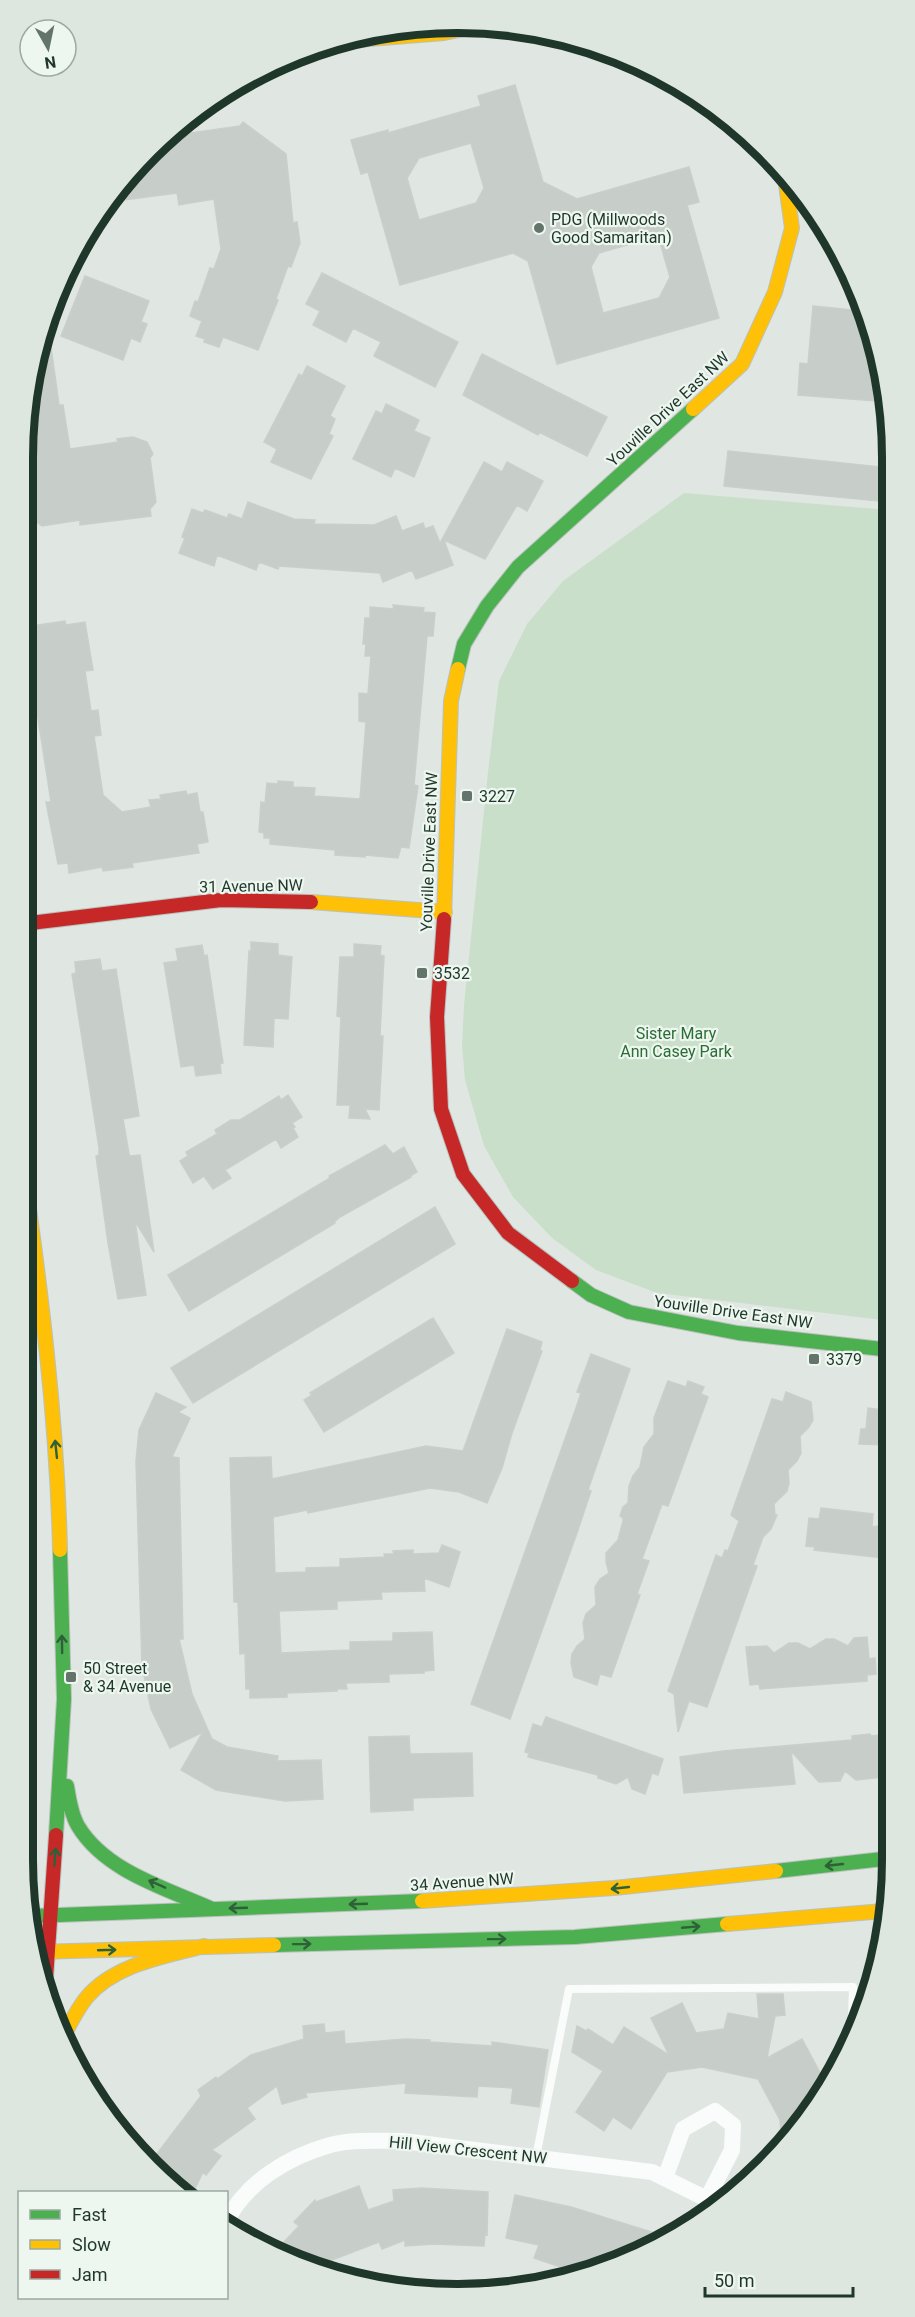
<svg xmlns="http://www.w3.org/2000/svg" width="915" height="2317" font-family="Roboto,sans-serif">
  <rect width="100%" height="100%" fill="#e0e6e2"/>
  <path fill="#c9dfca" d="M684,493L889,510L891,1321L657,1293L596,1270L552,1238L513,1197L484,1146L465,1080L462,1045L464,1005L488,772L499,681L527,624L563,581Z"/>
  <path fill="#c7cdc9" stroke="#c9cfcb" stroke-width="1.5" fill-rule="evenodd" d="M515,85L543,182L577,199L689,167L699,202L687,205L719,318L557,364L528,261L513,253L400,285L368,172L361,174L351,140L388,130V133L481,106L478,96ZM471,143L484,188L476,203L419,220L407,178L419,158ZM658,236L670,277L659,298L603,313L591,267L599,253Z
    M243,122L286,154L293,223L297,222L300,243L291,267L288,266L276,299L278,300L258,350L223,337L219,347L204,342L205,339L196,336L202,321L190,316L195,301L198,302L210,268L214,269L221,249L214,199L179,205L177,193L108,202L130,171L159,144L178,141L177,135L240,126Z
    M322,273L458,342L435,387L374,356L381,342L353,328L346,342L313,325L320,311L306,304Z
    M85,276L149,301L141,322L147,324L140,342L131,338L123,360L61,336Z
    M813,306L862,311L889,402L798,395L800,363L808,364Z
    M44,325H48L59,405H63L70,449L118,442L117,439L133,437L147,442L153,454L150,458L156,502L150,509L151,516L80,525V520L42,526L22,511V458Z
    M482,354L607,417L587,456L539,432L538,435L463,395Z
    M307,366L345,386L330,416L335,419L329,434L333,436L311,479L271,462L277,449L264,442L299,374L302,376Z
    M386,404L419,420L414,431L430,438L414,477L395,468L391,477L353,459L376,411L382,414Z
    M728,451L889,468V502L724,486Z
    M484,462L502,472L507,462L543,481L527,511L517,505L485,559L444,540L453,565L416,579L412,570L383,582L380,573L279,566L278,569L259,562L256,570L217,555L214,566L179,553L185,538L182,537L192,509L203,513L205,510L227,518L229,514L242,519L248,502L294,519L315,520L314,524L374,525L396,516L402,531L423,523L425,529L433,526L440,543Z
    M393,605L424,608L423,612L435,613L433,636H427L414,785L418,786L409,848L401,847L398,858L365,855V857L335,855V850L270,844V838H264V833L259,832L261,802L265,803L267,783L278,784V781L293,782V787L315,788L314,796L360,799L366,722L359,721V693L368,694L371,656H365L366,644H363L365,618H370V607L394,609Z
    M65,621L66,625L85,622L93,670L85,671L91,711L98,710L101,735L94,736L103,795L122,812L151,807L149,800L161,799L160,795L186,791L187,795L197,793L200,812H203L208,842L197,844L199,853L132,863L133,867L103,871L102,867L69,873L68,863L58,864L46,802H51L28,654L22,655V631L32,630V626Z
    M251,942L278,944V955L292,957L288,1019L274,1018L273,1047L244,1045L249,951L251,952Z
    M354,944L381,946L380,955L384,956L380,1036H383L379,1110L365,1109L370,1119L349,1118L350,1105H337L341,1017L337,1016L340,957H354Z
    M202,945L204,956L207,955L223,1063L220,1064L221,1073L196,1076L194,1065L181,1067L164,963L178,961L176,949Z
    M100,959L102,971L116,969L139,1116L123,1119L129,1154L130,1156L140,1155L154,1252L135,1221L146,1295L118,1299L108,1243L96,1156L99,1155V1148L72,974L76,973L75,962Z
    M288,1095L302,1117L292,1123L295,1127L293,1128L298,1137L281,1148L276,1139L225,1170L231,1178L213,1189L204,1176L193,1183L180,1161L188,1156L186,1152L217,1134L215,1130L231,1120H240L279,1096L281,1100Z
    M385,1145L393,1154L404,1147L417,1172L410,1176L411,1177L340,1217L334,1222L335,1223L189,1311L168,1275L330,1178L329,1176Z
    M435,1207L455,1244L193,1403L171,1368Z
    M433,1318L454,1353L324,1432L304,1400L312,1395L310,1393Z
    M507,1329L542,1342L540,1350L542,1351L512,1433L502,1468L487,1503L459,1492L430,1488L308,1513L307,1510L273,1517L275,1573L306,1572V1568L340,1567V1559L385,1557L384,1554H394L393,1551L413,1550V1554L439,1553L442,1545L460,1552L449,1587L424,1578L425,1591L381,1592L382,1599L337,1601V1609L279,1611L281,1653L350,1650V1642L393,1641V1633L432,1632L434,1670L424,1671V1673L389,1674V1682L346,1683L347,1689H337V1691L287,1693V1697L250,1698V1689H246L245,1653L240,1654L238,1602H234L230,1458L271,1457L272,1479L426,1446L463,1451Z
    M591,1354L630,1369L588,1490L591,1491L577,1533L510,1719L471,1704L576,1408L581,1393L577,1392Z
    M668,1381L686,1387L688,1381L704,1387L701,1394L708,1397L668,1506L662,1504L642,1559L649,1561L637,1594L640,1595L611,1677L600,1674L597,1685L574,1677L571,1663L572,1654L577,1646L585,1639L583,1623L586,1614L596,1605L595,1587L600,1579L609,1573L606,1562V1553L618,1540L623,1521V1518L620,1516L623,1507L628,1503L629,1486L633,1476L640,1467L644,1447L654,1434V1418Z
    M786,1392L811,1402L813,1420L809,1427L800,1436L801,1453L797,1461L788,1470L789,1483L787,1491L774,1504L775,1515H777L771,1529L763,1537L753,1565L757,1566L707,1707L689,1701L678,1732L674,1694L668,1691L716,1555L722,1558L725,1550L728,1551L739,1521L731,1515L772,1399L783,1402Z
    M156,1393L186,1407L178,1412L190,1418L172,1457L179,1458L183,1639H179L192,1694L212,1739L227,1747L278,1756L277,1761L321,1760L323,1799L285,1801L216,1790L181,1770L203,1732L170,1748L151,1709L142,1666L136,1461L139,1430Z
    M868,1408L882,1410L886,1415L891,1416V1445L859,1444L861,1429H866Z
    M821,1508L873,1514L872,1527L892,1524V1559L814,1550L815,1547L806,1546L809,1518L819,1519Z
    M867,1637L869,1659L875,1658L876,1674L867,1675V1681L760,1689L759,1684L750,1685L746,1647L767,1646L774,1653L789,1643H798L810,1649L826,1639H834L848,1646L854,1638Z
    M546,1717L663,1759L658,1775L652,1773L645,1794L632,1789L628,1777L616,1784L598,1778V1775L528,1757L529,1753L525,1752L533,1724L542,1727Z
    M870,1734L871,1736L892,1734V1776L856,1780L845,1771L840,1781L819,1782L791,1751L795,1784L684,1793L680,1757L723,1751L852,1740V1736Z
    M409,1736L410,1754L472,1753L473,1796L413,1798V1810L371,1812L369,1737Z
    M757,1994H783L785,2015L775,2016L767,2058L802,2039L825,2082L802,2125L782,2146L780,2120L758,2079L702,2067L667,2072L631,2129L613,2117L604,2131L576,2112L603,2071L572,2052L577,2026L586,2031L588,2029L613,2045L624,2027L669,2055L651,2018L682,2003L696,2033L724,2029L728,2013L759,2019Z
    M324,2024L325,2033L344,2031L345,2044L405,2039L430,2040V2042L492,2046V2042L548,2050L539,2107L511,2103L513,2088L478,2086L477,2097L405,2093L406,2083L305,2093L307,2097L282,2104L277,2086L247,2108L255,2119L212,2150L221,2156L206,2175L203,2172L193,2193H187L150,2163L201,2096L198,2090L216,2077L217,2079L251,2055L304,2039L303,2026Z
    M359,2186L368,2210L394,2201L393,2190L421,2188L488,2192L487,2235L485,2234L484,2246L434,2244L405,2246V2240L382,2249L379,2242L329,2261L348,2278L313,2269L284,2242L299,2226L294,2222L315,2200L316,2202Z
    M515,2195L571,2207L671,2238L578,2273L534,2258L539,2245L506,2238Z"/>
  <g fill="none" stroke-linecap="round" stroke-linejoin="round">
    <g stroke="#b9c2bd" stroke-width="16">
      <path id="fast" d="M458,669L464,644L487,606L518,567L693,409
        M572,1281L591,1295L629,1312L738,1333L891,1350
        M22,1656L26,1878
        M67,1786C69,1799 71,1814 78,1826C105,1871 165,1888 210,1908
        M56,1835L64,1699L60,1550
        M776,1871L892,1858
        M32,1916L422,1901
        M274,1945L575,1937L727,1924"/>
    </g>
    <g stroke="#b9c2bd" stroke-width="16">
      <path id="slow" d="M332,42L444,33L484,25
        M693,409L742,364L775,292L792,228L784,170
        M311,902L445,912
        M444,919L451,701L458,669
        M22,1160C41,1289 57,1420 60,1550
        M422,1901L614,1888L776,1871
        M727,1924L884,1911
        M38,1952L274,1945
        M63,2037C70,2024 77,2009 87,1997C115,1964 164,1957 204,1946"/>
    </g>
    <g stroke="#b9c2bd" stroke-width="16">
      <path id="jam" d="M444,919L437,1017L441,1109L463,1174L508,1233L572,1281
        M22,924L221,900L311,902
        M45,1993L56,1835"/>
    </g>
    <path stroke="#fafbfb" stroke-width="8" d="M536,2157L569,1989L853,1987L852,2020"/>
    <path stroke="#fafbfb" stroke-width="16" d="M665,2178L683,2129L715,2111L733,2125L732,2150L707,2199
      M226,2222C246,2182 288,2157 330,2145C353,2139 380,2141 403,2141L652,2172L719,2205"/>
    <use href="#fast" stroke="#4caf50" stroke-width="14"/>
    <use href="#slow" stroke="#ffc107" stroke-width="14"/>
    <use href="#jam" stroke="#c62828" stroke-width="14"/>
  </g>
  <defs><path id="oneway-shaft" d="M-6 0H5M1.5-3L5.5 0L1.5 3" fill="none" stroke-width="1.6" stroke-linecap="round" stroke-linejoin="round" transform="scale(1.5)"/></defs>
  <g stroke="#2f6138">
    <use href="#oneway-shaft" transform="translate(56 1449) rotate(-96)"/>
    <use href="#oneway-shaft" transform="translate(62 1644) rotate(-91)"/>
    <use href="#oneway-shaft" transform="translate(55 1857) rotate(-86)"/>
    <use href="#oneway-shaft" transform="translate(834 1865) rotate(174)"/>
    <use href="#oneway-shaft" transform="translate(157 1884) rotate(-156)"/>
    <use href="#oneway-shaft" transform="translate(620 1888) rotate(174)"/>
    <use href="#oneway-shaft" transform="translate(358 1904) rotate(178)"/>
    <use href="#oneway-shaft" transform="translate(238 1908) rotate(178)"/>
    <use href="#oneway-shaft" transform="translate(691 1927) rotate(-5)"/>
    <use href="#oneway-shaft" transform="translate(497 1939) rotate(-1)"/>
    <use href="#oneway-shaft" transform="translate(302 1944) rotate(-1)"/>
    <use href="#oneway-shaft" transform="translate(107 1950) rotate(-2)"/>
  </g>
  <g fill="#63746b" stroke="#edf6ef" stroke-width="2">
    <circle cx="539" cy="228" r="6"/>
    <rect x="461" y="790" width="12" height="12" rx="3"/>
    <rect x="416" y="967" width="12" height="12" rx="3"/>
    <rect x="808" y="1353" width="12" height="12" rx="3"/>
    <rect x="65" y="1671" width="12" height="12" rx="3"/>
  </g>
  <g text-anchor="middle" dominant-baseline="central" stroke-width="4.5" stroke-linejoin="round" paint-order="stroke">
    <g font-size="16" fill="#1f372b" stroke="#edf6ef" text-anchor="start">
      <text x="551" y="219">PDG (Millwoods<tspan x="551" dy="18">Good Samaritan)</tspan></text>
      <text x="479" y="796">3227</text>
      <text x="434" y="973">3532</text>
      <text x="826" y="1359">3379</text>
      <text x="83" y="1668">50 Street<tspan x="83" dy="18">&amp; 34 Avenue</tspan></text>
    </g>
    <g font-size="16" fill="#1f372b" stroke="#edf6ef">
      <text transform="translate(668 409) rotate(-43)">Youville Drive East NW</text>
      <text transform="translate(429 852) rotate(-88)">Youville Drive East NW</text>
      <text transform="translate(251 886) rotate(-1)">31 Avenue NW</text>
      <text transform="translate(733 1312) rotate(8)">Youville Drive East NW</text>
      <text transform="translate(462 1882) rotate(-4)">34 Avenue NW</text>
      <text transform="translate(468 2150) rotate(6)">Hill View Crescent NW</text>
    </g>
    <g font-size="16" fill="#2b6d35" stroke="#edf6ef">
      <text x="676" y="1033">Sister Mary<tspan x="676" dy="18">Ann Casey Park</tspan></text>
    </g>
  </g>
  <path d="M0 0H915V2317H0ZM457 33H458A424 424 0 0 1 882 457V1860A424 424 0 0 1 458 2284H457A424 424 0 0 1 33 1860V457A424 424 0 0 1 457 33Z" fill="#dde7df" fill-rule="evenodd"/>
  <path fill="none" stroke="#1f372b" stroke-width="8" d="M457 33H458A424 424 0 0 1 882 457V1860A424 424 0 0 1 458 2284H457A424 424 0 0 1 33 1860V457A424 424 0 0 1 457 33Z"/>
  <rect x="18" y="2191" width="210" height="108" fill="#edf6ef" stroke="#9baaa1" stroke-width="1.5"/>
  <rect x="30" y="2210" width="30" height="9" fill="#4caf50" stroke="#9baaa1" stroke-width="1.5"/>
  <text x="72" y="2221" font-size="18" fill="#1f372b">Fast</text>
  <rect x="30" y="2240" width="30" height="9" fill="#ffc107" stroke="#9baaa1" stroke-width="1.5"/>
  <text x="72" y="2251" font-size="18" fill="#1f372b">Slow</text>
  <rect x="30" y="2270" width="30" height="9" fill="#c62828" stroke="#9baaa1" stroke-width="1.5"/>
  <text x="72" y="2281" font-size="18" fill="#1f372b">Jam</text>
  <g transform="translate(48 48) rotate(171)"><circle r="28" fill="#edf6ef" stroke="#9baaa1" stroke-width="1.5"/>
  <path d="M0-4.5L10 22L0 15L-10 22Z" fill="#63746b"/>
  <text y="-9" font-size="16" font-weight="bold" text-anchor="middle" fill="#1f372b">N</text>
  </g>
  <path d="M705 2287v9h148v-9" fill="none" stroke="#1f372b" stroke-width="3"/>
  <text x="714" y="2287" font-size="18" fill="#1f372b" stroke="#edf6ef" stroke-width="4.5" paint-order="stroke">50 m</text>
</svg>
